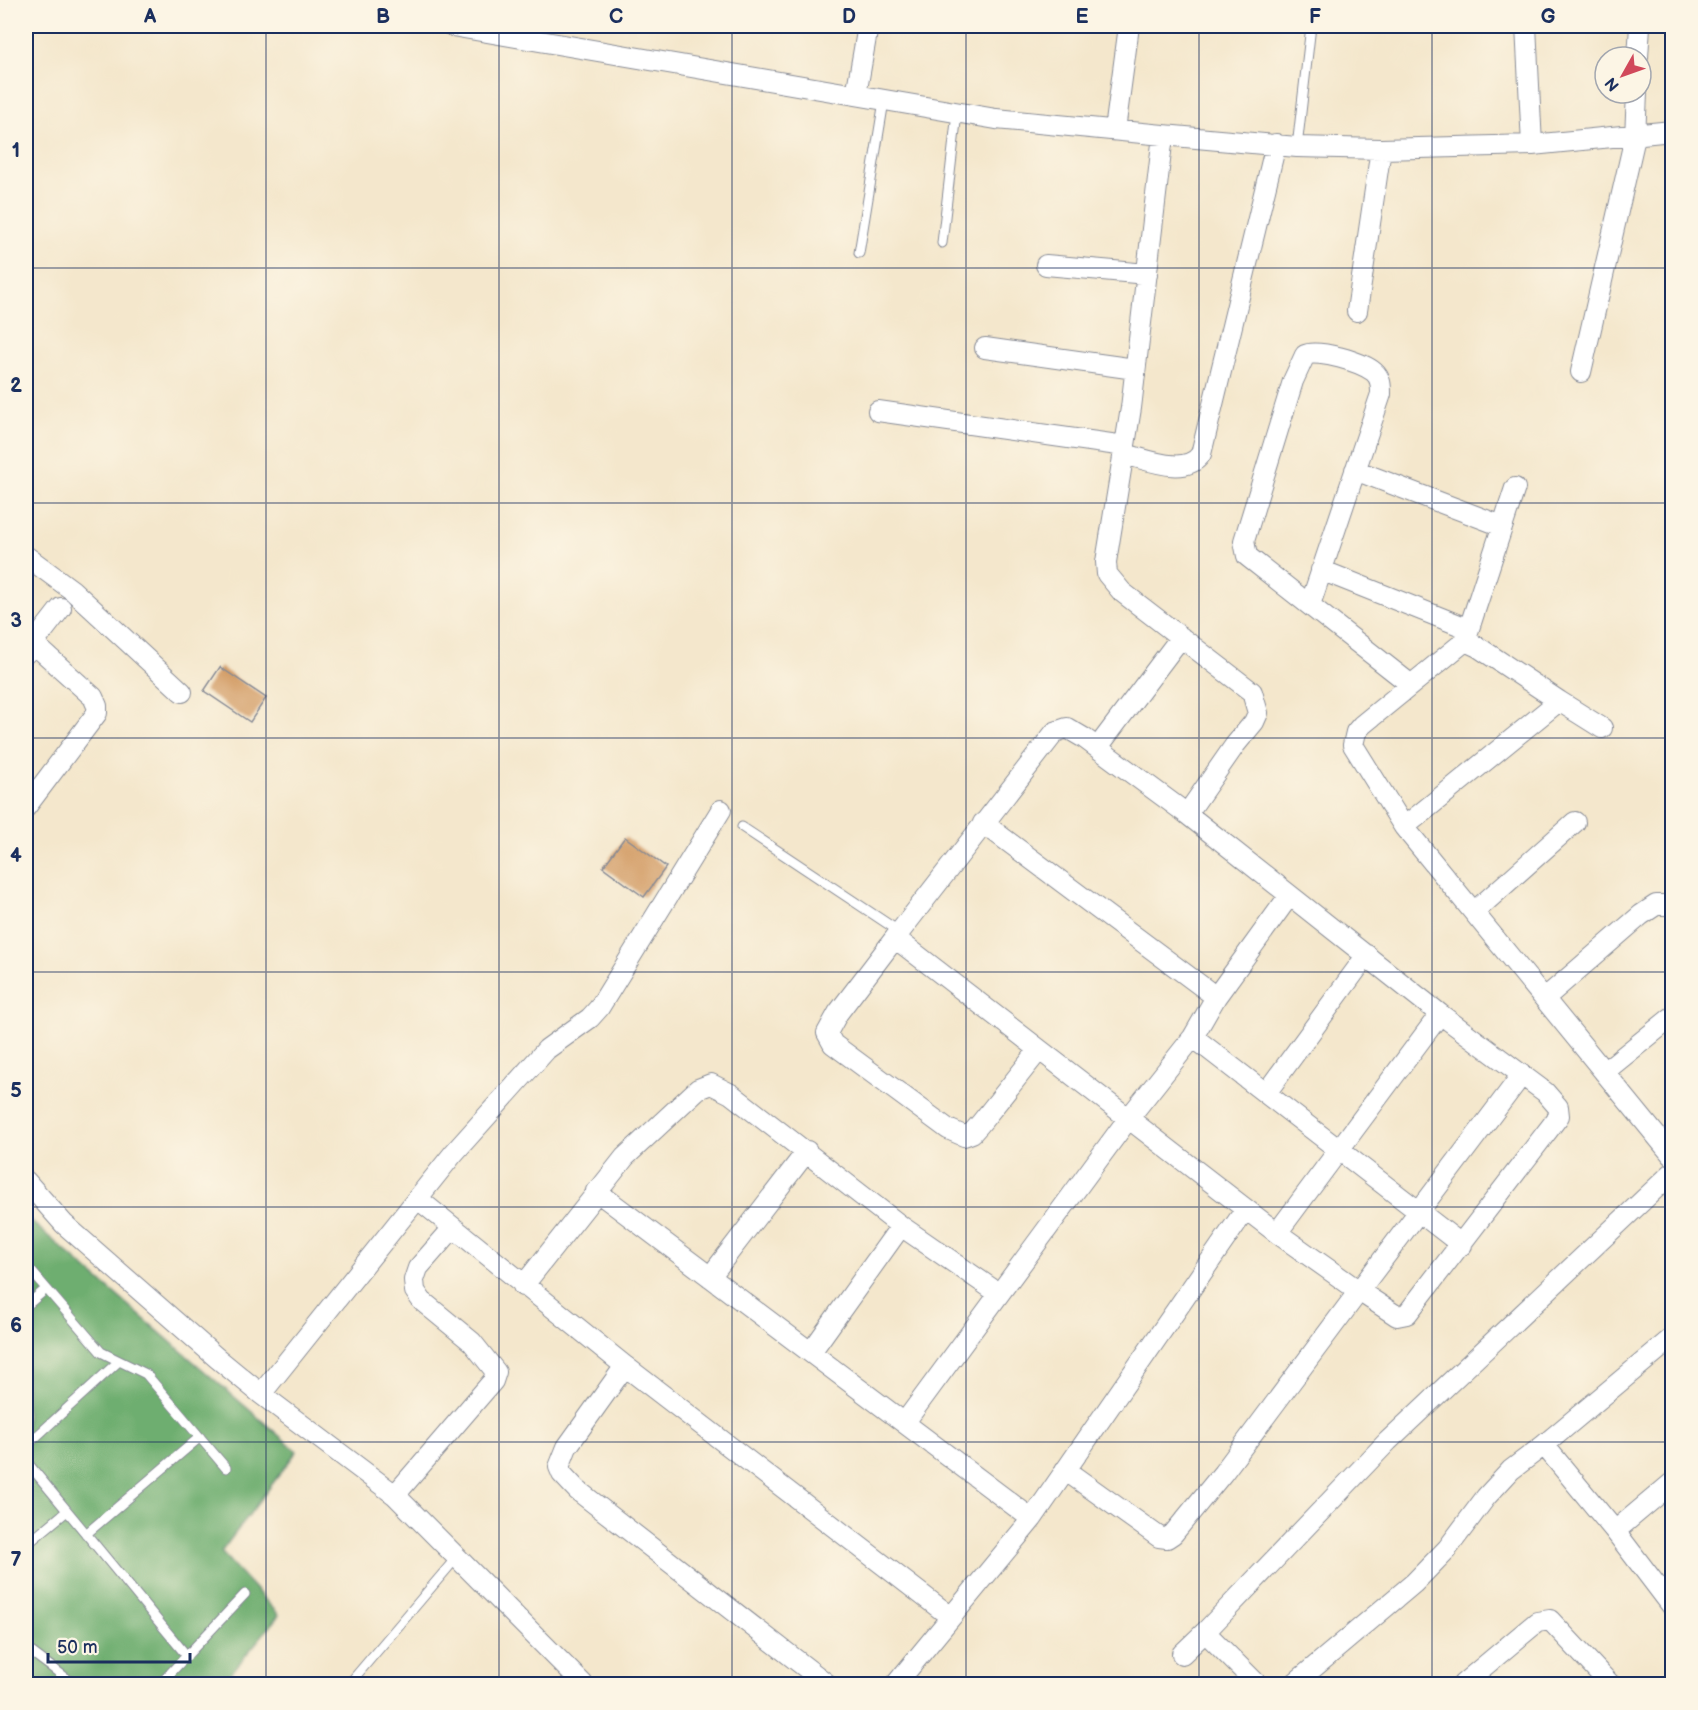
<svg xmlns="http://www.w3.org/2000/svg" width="1698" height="1710" font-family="'Balsamiq Sans',sans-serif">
  <rect width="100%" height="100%" fill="#fcf5e5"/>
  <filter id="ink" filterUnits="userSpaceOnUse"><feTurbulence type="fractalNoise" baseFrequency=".0167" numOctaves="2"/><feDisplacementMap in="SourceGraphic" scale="12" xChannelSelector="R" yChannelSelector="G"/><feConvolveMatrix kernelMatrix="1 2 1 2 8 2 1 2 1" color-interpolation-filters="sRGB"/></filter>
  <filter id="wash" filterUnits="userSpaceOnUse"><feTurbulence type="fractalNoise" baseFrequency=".008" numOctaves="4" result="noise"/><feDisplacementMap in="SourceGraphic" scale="24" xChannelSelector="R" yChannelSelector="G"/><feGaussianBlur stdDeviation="1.35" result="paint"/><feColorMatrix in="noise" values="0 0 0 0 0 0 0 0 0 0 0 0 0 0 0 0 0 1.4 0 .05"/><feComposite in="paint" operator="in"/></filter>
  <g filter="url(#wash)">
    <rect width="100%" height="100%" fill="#f4e7cc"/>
    <path fill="#6eae70" stroke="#446e67" stroke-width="1.5" d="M26,1217L297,1451L221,1552L279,1615L222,1684H26Z"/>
    <g id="blocks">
      <path fill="#d19960" d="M220,667L266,698L250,722L204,691Z
        M625,837L666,867L644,897L603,867Z"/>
    </g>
  </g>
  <g filter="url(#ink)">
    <use href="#blocks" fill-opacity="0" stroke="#888b95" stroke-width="1.5"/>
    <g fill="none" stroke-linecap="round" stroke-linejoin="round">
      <g stroke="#888b95" stroke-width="11">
        <path id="lane" d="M1297,147L1311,26
          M942,243L957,113
          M859,253L884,101
          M742,827L900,932
          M26,1265L101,1352L146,1374L226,1468
          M26,1306L46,1289
          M26,1446L119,1361
          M26,1461L187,1656
          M86,1534L200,1437
          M26,1545L67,1511
          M26,1648L74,1684
          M160,1684L245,1594
          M349,1684L457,1557"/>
      </g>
      <g stroke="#888b95" stroke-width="22">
        <path id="street" d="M452,26L996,119L1163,135L1297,147L1381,149L1532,145L1672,131
          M1526,26L1532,145
          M1638,57L1640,26
          M856,95L868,26
          M1115,130L1129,26
          M1163,135L1131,408L1106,562L1107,574L1122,592L1252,692L1258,713L1254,722L1235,745L1187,814
          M1046,265L1147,274
          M1357,311L1381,149
          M985,348L1135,369
          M1581,372L1635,137L1637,93
          M878,411L1125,446
          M1124,454C1146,459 1186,477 1201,454L1276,144
          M1355,470L1502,526
          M26,556L72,590L182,692
          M1321,570L1469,629
          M1310,605L1381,394C1381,386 1381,378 1374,372C1362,362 1318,349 1305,355L1293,381L1244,541L1247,556L1410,684
          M1465,641L1515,488
          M26,653L61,608
          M1559,701L1478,647L1465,641L1362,725L1356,732L1353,745L1404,827L1672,1155
          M1098,747L1181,637
          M26,807L97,713V706L93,697L33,643
          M983,823L1216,997
          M1404,827L1559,701L1602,728
          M1474,912L1575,822
          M895,938L838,1013L827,1033L833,1044L948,1129L964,1136L972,1133L980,1124L1039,1050
          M1545,998L1641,915L1656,905H1672
          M1193,1037L1462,1245
          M1604,1072L1672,1017
          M1266,1093L1367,955
          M26,1181L64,1224L217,1358L261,1394L395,1495L583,1684
          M596,1191L1032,1519
          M418,1199L625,1366L951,1617
          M1277,1233L1440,1014
          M710,1277L807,1151
          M523,1286L625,1157L698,1089L711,1084L731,1094L901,1226L998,1293
          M811,1352L901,1226
          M625,1366L567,1447L559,1467L562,1474L577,1490L827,1684
          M261,1394L453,1154L547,1049L590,1018L599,1008L721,810
          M905,1422L1128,1119L1193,1037L1216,997L1289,896
          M1544,1445L1672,1338
          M1065,1470L1159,1537L1167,1538L1173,1534L1223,1473L1359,1291L1397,1316L1407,1314L1559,1116L1558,1107L1545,1092L1440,1014L1187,814L1084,738L1067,728L1055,732L895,938L1277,1233L1359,1291L1521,1076
          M395,1495L493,1381L496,1372L472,1342L422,1301L415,1291L414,1280L418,1268L453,1228
          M1615,1531L1672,1606
          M1182,1654L1205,1632
          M896,1684L1032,1519L1246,1209
          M1257,1684L1205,1632L1388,1441L1672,1173
          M1294,1684L1414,1583L1447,1549L1486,1497L1511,1470L1544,1445L1615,1531L1672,1483
          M1463,1684L1537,1622L1550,1620L1610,1684"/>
      </g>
      <use href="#lane" stroke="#fff" stroke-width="9"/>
      <use href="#street" stroke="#fff" stroke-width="20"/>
    </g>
  </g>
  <path fill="none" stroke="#1b2f5e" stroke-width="1.5" stroke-opacity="0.55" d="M266,26V1684M499,26V1684M732,26V1684M966,26V1684M1199,26V1684M1432,26V1684M26,268H1672M26,503H1672M26,738H1672M26,972H1672M26,1207H1672M26,1442H1672"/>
  <rect width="1698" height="1710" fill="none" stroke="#fcf5e5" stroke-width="66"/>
  <g transform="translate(1623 75) rotate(230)"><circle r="28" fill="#fcf5e5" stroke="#a2a6af" stroke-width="1.5"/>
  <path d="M0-4.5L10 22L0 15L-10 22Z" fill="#d1495b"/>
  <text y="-9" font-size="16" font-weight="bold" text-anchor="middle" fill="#1b2f5e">N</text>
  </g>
  <path d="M48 1653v9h142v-9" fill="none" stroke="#1b2f5e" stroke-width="3"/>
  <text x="57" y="1653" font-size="18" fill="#1b2f5e" stroke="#fcf5e5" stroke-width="4.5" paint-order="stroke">50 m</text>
  <rect x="33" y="33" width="1632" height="1644" fill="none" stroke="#1b2f5e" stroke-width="2"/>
  <g font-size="20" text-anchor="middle" font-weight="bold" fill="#1b2f5e">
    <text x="150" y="23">A</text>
    <text x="383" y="23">B</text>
    <text x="616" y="23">C</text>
    <text x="849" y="23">D</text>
    <text x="1082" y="23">E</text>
    <text x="1315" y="23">F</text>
    <text x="1548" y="23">G</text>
    <text x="16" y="157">1</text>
    <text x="16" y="392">2</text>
    <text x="16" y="627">3</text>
    <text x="16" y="862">4</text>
    <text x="16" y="1097">5</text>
    <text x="16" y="1332">6</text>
    <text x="16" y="1566">7</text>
  </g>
</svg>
